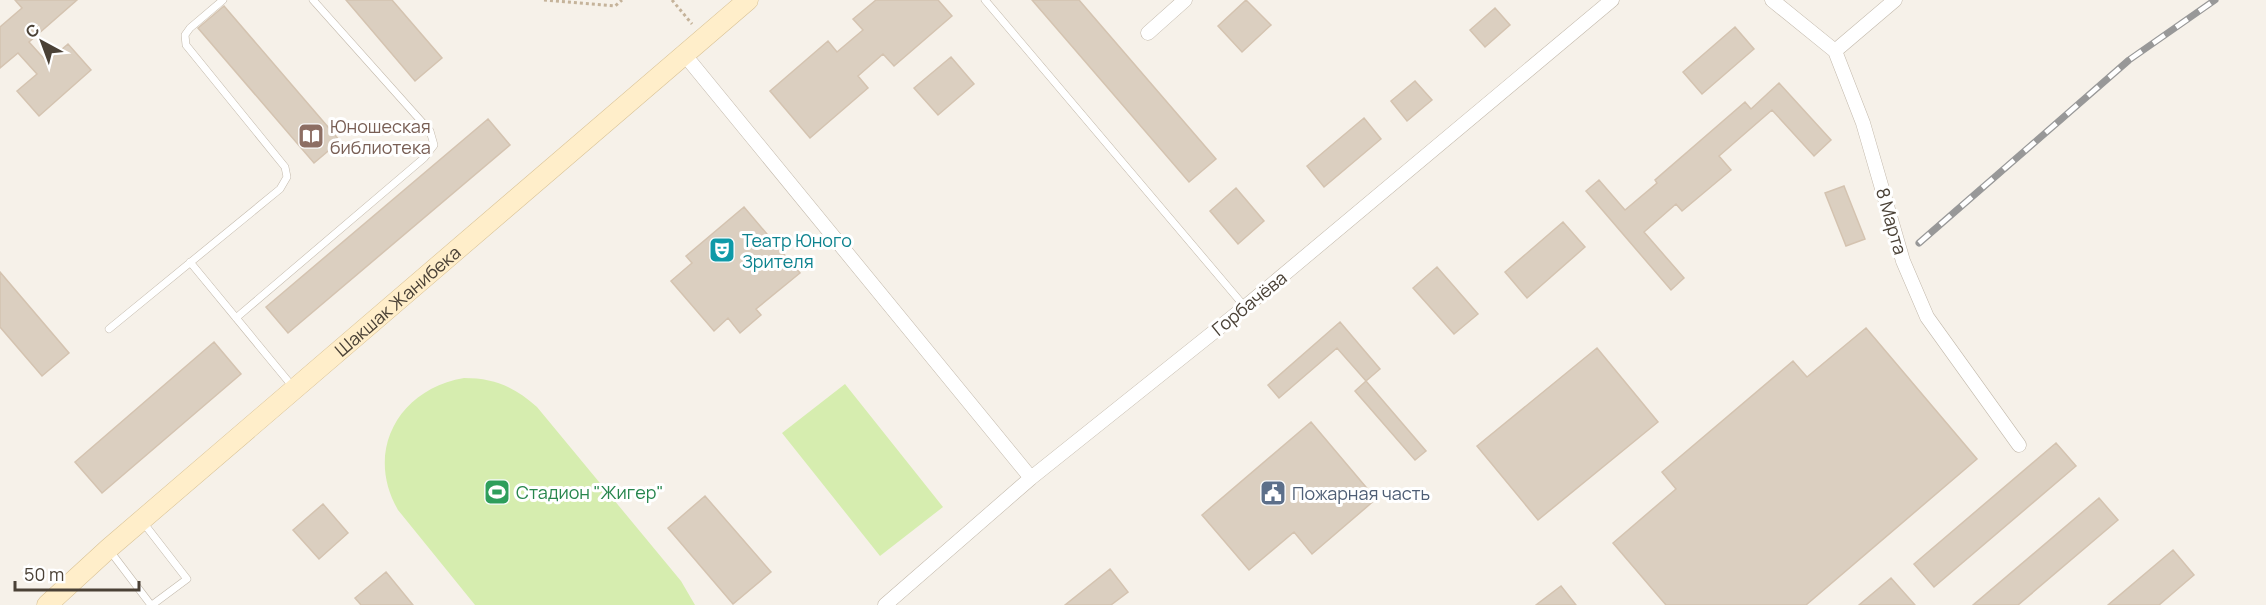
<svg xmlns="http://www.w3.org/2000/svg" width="2266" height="605" font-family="Manrope,sans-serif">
  <rect width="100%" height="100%" fill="#f6f1e9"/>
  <path fill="#d6edaf" d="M464,378C494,378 515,387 537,407L681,581L695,605H475L398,510C364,451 399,389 464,378Z
    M845,384L943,507L880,556L782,433Z"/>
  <path fill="#dbcfc0" stroke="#d4c3b0" stroke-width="1.5" d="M15,0H77L29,42L47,62L68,44L91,70L39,116L17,91L37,74L18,53L0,68V27L22,8Z
    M346,0H392L442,58L415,81Z
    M876,0H938L952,16L894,66L883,54L858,76L868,88L810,138L770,91L828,41L837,52L863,30L853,19Z
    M1032,0H1079L1216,159L1189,182Z
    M1246,0L1271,25L1242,52L1218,26Z
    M224,6L340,141L314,163L198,28Z
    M1495,8L1510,25L1485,47L1470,30Z
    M1735,27L1754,49L1702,94L1683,72Z
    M951,57L974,84L938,115L914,88Z
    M1415,81L1432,100L1407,121L1391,101Z
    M1779,83L1831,140L1814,156L1772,110L1719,156L1731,170L1682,211L1676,204L1644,232L1684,278L1671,290L1586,191L1599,180L1625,210L1657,183L1655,180L1745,102L1751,109Z
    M1364,118L1381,139L1324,187L1307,166Z
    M488,119L510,145L288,333L266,307Z
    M1844,186L1865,239L1846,246L1825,193Z
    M1236,188L1264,221L1238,244L1210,211Z
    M744,207L800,273L756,309L761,315L740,333L728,318L714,331L671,281L692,263L686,256Z
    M1563,222L1585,247L1527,298L1505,272Z
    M1437,267L1478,314L1454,334L1413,288Z
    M0,272L69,353L42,376L0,327Z
    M1340,322L1380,369L1366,381L1337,348L1279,398L1268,385Z
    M1866,328L1977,459L1806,605H1666L1613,543L1676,489L1662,472L1793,361L1807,377Z
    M214,342L241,374L102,493L75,462Z
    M1597,348L1658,422L1538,520L1477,446Z
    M1366,381L1426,451L1415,460L1355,391Z
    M1311,422L1376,499L1312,554L1294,532L1249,570L1202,515Z
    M2056,443L2076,466L1934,587L1914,564Z
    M705,496L771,572L733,604L668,528Z
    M2099,498L2118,520L2018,605H1973Z
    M323,504L348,533L319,559L293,530Z
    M2173,550L2194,575L2159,605H2108Z
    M1110,569L1128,592L1111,605H1065Z
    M386,572L413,605H361L355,598Z
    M1891,578L1915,605H1859Z
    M1561,586L1576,605H1536Z"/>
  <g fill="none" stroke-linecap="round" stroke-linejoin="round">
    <g stroke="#c2b8aa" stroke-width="8">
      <path id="lane" d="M985,0L1245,307
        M190,262L293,387
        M236,318L424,158L434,145L430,131L313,0
        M109,329L280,189L287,177L285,167L186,45L185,35L190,28L223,0
        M142,521L187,579L152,605
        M110,551L151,605"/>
    </g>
    <g stroke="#c2b8aa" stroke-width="15">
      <path id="street" d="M1772,0L1835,51L1863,123L1903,261L1927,317L2019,445
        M1148,33L1185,0
        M1835,51L1895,0
        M684,54L1031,478
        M885,605L1031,478L1245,307L1612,0"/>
    </g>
    <g stroke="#d9c295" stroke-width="21">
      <g id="secondary">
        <path id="s1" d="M47,605L108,549L748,0"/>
      </g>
    </g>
    <path stroke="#c5b39a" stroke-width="3" stroke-dasharray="3 3" stroke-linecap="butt" d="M544,0L615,6L622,0
      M672,0L692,24"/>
    <use href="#lane" stroke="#fff" stroke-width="7"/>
    <use href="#street" stroke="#fff" stroke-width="14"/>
    <use href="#secondary" stroke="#ffeeca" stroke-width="20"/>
    <g stroke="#989898" stroke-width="7">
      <path id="rail" d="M1919,243L2129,60L2215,0"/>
    </g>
    <use href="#rail" stroke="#fff" stroke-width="4.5" stroke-dasharray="14" stroke-linecap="butt"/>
  </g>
  <defs>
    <g id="library-square" transform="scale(1.35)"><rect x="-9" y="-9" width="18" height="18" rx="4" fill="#8d6e63" stroke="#fff"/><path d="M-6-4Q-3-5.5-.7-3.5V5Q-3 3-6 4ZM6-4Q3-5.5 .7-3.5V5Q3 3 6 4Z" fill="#fff"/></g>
    <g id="theatre-square" transform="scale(1.35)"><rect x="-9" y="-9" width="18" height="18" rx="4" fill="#0f9aa8" stroke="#fff"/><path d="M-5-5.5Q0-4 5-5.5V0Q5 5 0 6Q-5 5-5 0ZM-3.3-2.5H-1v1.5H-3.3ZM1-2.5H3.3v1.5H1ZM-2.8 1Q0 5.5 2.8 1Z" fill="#fff"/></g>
    <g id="stadium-square" transform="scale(1.35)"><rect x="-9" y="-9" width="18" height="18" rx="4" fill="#2e9e5b" stroke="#fff"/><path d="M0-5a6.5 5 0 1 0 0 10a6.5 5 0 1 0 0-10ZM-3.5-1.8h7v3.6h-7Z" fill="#fff"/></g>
    <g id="civic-square" transform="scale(1.35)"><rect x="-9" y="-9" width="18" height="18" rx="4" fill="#5c6f8a" stroke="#fff"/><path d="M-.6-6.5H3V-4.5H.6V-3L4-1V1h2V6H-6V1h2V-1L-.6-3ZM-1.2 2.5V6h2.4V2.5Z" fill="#fff"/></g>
  </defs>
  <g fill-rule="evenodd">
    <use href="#library-square" x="311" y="136"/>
    <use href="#theatre-square" x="722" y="250"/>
    <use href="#stadium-square" x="497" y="492"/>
    <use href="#civic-square" x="1273" y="493"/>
  </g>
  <g text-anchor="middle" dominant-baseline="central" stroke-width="6" stroke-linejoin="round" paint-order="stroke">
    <g font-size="18" fill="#785e54" stroke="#fff" text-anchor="start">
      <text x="330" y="126">Юношеская<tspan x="330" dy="21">библиотека</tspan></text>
    </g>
    <g font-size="18" fill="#4a4136" stroke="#fff">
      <text transform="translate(1892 221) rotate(74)">8 Марта</text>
      <text stroke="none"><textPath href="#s1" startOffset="464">Шакшак Жанибека</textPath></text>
      <text transform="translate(1249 303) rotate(-39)">Горбачёва</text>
    </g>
    <g font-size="18" fill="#0d838f" stroke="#fff" text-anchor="start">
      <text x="742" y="240">Театр Юного<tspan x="742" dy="21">Зрителя</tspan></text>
    </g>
    <g font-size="18" fill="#27864d" stroke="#fff" text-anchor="start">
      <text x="516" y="492">Стадион "Жигер"</text>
    </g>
    <g font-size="18" fill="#4e5e75" stroke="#fff" text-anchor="start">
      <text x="1292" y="493">Пожарная часть</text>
    </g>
  </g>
  <g transform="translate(42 42) rotate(319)" stroke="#ffffff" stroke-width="4.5" paint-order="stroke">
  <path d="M0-4.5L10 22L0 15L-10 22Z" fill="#4a4136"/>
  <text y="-9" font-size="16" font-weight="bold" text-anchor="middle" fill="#4a4136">С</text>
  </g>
  <path d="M15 581v9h124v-9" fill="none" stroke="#4a4136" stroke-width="3"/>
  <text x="24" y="581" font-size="18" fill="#4a4136" stroke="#ffffff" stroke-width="4.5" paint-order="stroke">50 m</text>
</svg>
